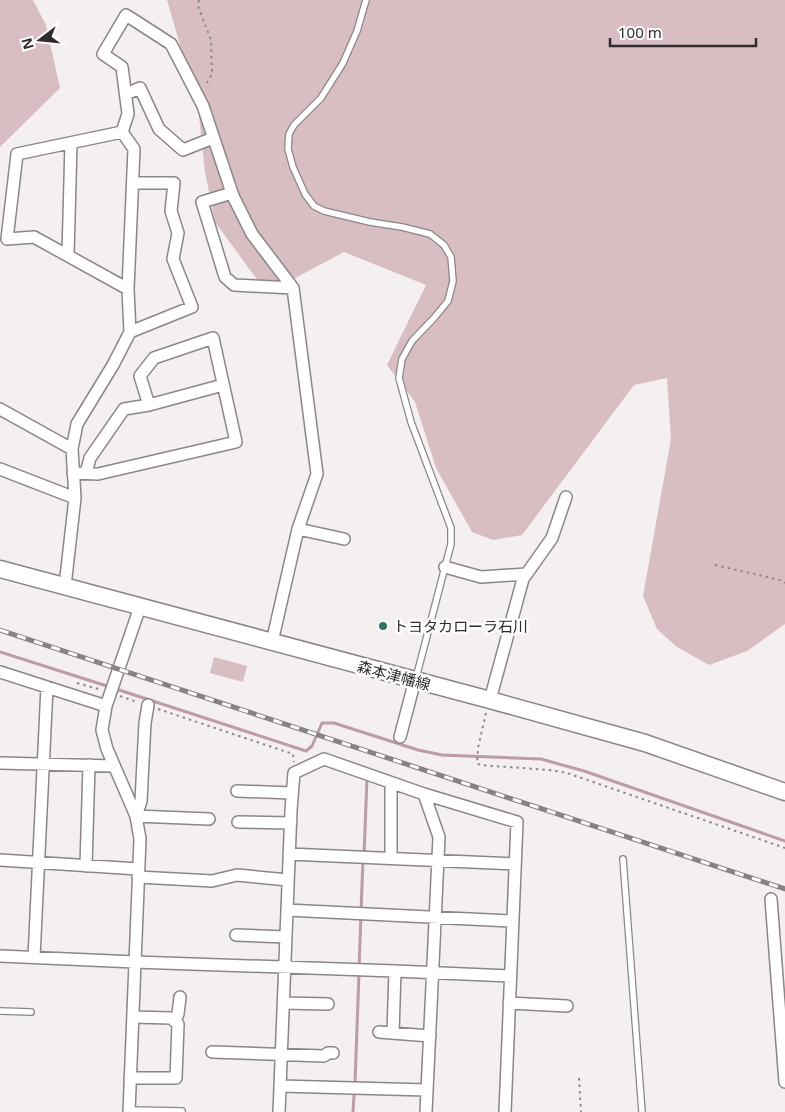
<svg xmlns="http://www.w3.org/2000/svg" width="785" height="1112" font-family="'Noto Sans','Noto Sans JP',sans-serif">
  <rect width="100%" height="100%" fill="#f4eff0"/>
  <path fill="#d8bdc3" d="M0,0H33L46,25L60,88L0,147Z
    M167,0H785V624L747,651L709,665L677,647L657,629L643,596L671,439L667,378L634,385L522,535L493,540L472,532L436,468L415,402L387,365L426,285L344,252L267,293L215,222L205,172L198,107Z
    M214,657L247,666L243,682L210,673Z"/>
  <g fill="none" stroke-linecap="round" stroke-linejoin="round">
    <path stroke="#bd9ca3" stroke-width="3" d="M0,652L110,687
      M116,689L306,751L312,746L322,723H334L418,750L442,755L541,759L584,771L785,841
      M364,855L367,778
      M361,911L363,860
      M359,967L361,915
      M355,1083L359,973
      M353,1112L354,1095"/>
    <g stroke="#8b8687" stroke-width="8">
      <path id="service" d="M366,0L357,31L343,63L321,98L294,125L289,134L288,149L293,167L305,194L314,206L324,211L370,222L402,227L430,234L444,245L451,257L453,281L448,301L434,318L412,341L402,359L399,378L411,422L451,528V544L416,678
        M623,859L642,1112
        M0,1011L31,1012
        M129,1110L182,1111"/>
    </g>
    <g stroke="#8b8687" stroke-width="14">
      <path id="minor" d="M126,94L140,88L159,129L183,150L213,138
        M122,132L128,114L122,67L103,54L126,15L171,44L203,106L233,196L252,234L293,288L317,474L298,529L272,642
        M122,132L17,154L7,239L34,237L128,289
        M232,193L202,202L225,277L234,285L293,288
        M68,255L71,143
        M130,332L192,307L173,259L178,233L171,211L174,183H133
        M149,405L223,385
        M0,409L72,449
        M0,469L75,498
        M73,473L98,474L236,442L213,338L154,358L140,376L149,405L124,409L90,458L86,473
        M298,529L344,539
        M445,567L481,577L526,574
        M65,586L75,498L72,449L77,424L113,365L130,332L128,289L134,149L122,132
        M0,672L106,706
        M490,700L523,579L552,538L566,497
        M148,705L145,723L141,801L136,816L209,819
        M400,737L415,680
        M0,763L113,766
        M237,791L292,793
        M424,794L517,822L505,1112
        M238,822L291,823
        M289,854L515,864
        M391,858V783
        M0,860L138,869
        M86,866L89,765
        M138,877L212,881L237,875L288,880
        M771,899L785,1082
        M287,910L512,921
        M236,935L286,937
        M0,956L135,962L395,971L510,976
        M34,957L47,687
        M284,1003L328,1004
        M509,1003L567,1006
        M175,1021L178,1014L180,997
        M379,1032L430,1036
        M393,1033L395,971
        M212,1052L324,1056L328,1053H333
        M130,1078H176L178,1024L171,1018L133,1017
        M280,1086L427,1090
        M129,1112L140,839L136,816L107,749L102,730L106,706L140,607
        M279,1112L291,810L294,773L324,759L424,794L439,837L426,1112"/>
    </g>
    <g stroke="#8b8687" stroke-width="19">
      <path id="secondary" d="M0,569L490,700L645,743L785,792"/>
    </g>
    <path stroke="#8e8a8b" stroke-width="2" stroke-dasharray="2.5 4" stroke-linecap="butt" d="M199,0L198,6L211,40L212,74L205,86
      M715,565L780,580L785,583
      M77,683L102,690
      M120,696L137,702
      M158,709L293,754L294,762
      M486,713L478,748L477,763L480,765L550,770L567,773L785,848
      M579,1078L581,1112"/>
    <use href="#service" stroke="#fff" stroke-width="5.5"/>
    <use href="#minor" stroke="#fff" stroke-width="11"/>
    <use href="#secondary" stroke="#fff" stroke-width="16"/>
    <g stroke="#878384" stroke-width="5">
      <path id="rail" d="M0,630L785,889"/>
    </g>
    <use href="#rail" stroke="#fefdfe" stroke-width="3" stroke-dasharray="9" stroke-linecap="butt"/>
  </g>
  <circle fill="#317568" stroke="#fefdfe" stroke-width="2" cx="383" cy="626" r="5"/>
  <g text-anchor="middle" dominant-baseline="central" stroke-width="5" stroke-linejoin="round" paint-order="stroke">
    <g font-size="15" fill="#2f2c2d" stroke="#fefdfe" text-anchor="start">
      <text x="393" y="626">トヨタカローラ石川</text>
    </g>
    <g font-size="15" fill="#2f2c2d" stroke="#fefdfe">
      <text transform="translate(394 675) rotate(15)">森本津幡線</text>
    </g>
  </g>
  <g transform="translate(40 40) rotate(254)" stroke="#fefdfe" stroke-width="4" paint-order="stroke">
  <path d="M0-4L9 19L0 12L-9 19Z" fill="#2f2c2d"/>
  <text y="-8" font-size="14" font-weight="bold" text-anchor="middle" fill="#2f2c2d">N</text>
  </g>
  <path d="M610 38v8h146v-8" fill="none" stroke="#2f2c2d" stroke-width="2.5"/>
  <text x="618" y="38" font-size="15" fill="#2f2c2d" stroke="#fefdfe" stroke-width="4" paint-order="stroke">100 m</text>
</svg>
